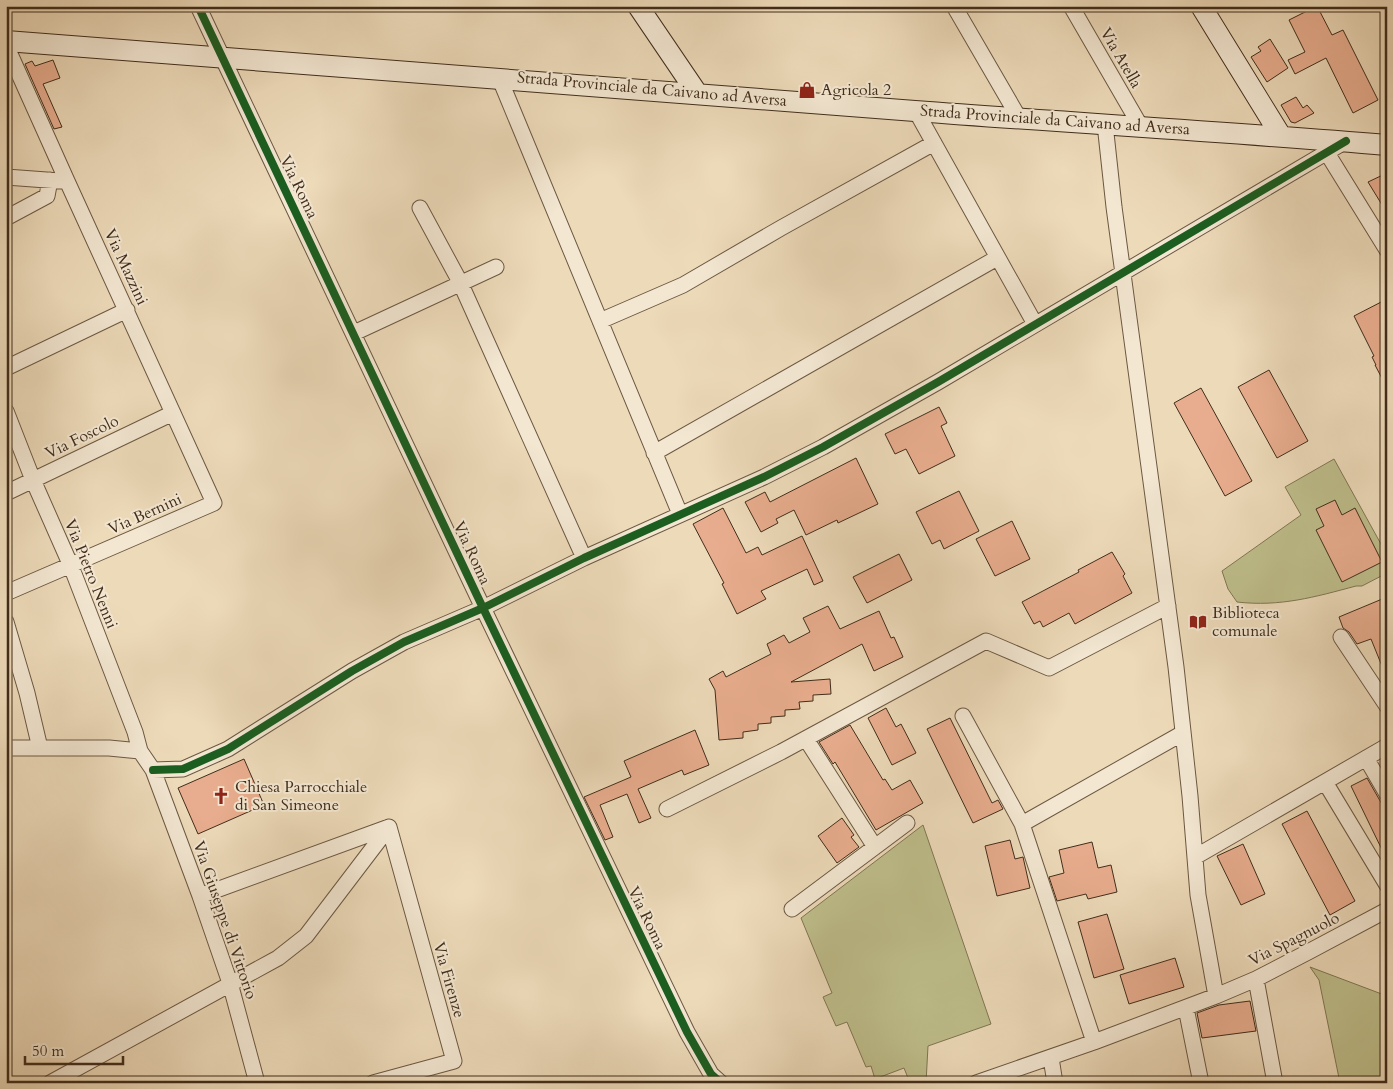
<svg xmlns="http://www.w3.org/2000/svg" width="1393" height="1089" font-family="Cardo,serif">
  <rect width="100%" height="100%" fill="#eddab9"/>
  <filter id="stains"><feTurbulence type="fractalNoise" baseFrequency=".004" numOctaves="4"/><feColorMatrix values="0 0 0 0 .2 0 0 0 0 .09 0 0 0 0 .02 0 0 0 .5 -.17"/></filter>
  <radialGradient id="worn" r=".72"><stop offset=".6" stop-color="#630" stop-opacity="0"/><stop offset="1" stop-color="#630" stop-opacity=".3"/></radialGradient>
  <path fill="#bebe8b" stroke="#807653" d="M1334,459L1387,555V573L1362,586H1356C1315,597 1280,607 1237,602L1228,589L1222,571L1301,515L1285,487Z
    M923,825L991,1024L928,1046L926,1083H910L904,1068L875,1079L871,1066L866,1067L847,1022L836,1026L823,997L832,993L801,918Z
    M1310,967L1387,996V1083H1340L1319,980Z"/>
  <path fill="#e8ad8e" stroke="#412d1b" d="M1317,6L1332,35L1343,30L1378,100L1353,113L1326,58L1295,74L1288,60L1305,52L1289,20Z
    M1270,39L1288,68L1267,82L1251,57L1261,51L1258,47Z
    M53,60L60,78L43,84L62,127L54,129L25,64L32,61L35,66Z
    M1296,97L1303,108L1307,105L1314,113L1295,123L1291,122L1281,105Z
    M1387,173V213L1368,182Z
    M1387,299V388L1375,365H1376L1372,357L1374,356L1354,316Z
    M1269,370L1308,441L1277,458L1238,387Z
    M1201,388L1252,481L1225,496L1174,403Z
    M939,407L947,423L941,426L955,456L919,474L906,449L895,454L885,434Z
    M856,458L878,504L838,523L837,520L806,535L794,510L776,519L778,523L761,532L745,502L765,492L770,502Z
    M959,491L979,531L944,549L940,540L932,544L916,512Z
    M1335,500L1342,515L1355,508L1382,562L1342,582L1316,530L1324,526L1316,509Z
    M723,508L746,553L758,547L762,555L802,536L823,581L814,585L807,569L761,591L766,599L737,614L722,584L724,583L693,524Z
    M1012,521L1030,559L995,576L976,539Z
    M1112,552L1125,574L1123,576L1132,593L1075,624L1069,613L1043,627L1040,621L1034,624L1022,602L1079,572L1078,570Z
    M899,554L912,580L867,603L853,577Z
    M1387,597V676H1386L1371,639L1357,644L1349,632L1343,628L1339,617Z
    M828,606L840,629L879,611L891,638L894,637L903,657L874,671L862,644L791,682L830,679L831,694L813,695V701L799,702L800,709L785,710V716L771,717V723L758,724V730L743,732V738L719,740L715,690L709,679L723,671L726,677L771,654L767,644L784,635L789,643L810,632L803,618Z
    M886,708L896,727L901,724L916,753L892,765L868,718Z
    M950,718L992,803L998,800L1003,809L973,823L927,729Z
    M850,725L883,780L885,779L892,790L910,780L923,803L876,830L835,762L833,764L819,742Z
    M695,730L709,765L684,775L682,770L638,789L651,818L639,823L627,794L600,805L613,837L605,840L584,797L631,777L624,761Z
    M244,759L264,805L198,834L178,788Z
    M1367,778L1387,813V860L1351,786Z
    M1307,811L1355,901L1330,915L1282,824Z
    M842,818L854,835L851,837L859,847L837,863L818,836Z
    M1010,840L1015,859L1023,857L1030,888L997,896L985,846Z
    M1092,842L1098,868L1111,865L1117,892L1088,899L1086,894L1057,901L1049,877L1064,873L1059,850Z
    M1243,844L1265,894L1241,905L1217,856Z
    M1107,914L1124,969L1094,978L1078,922Z
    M1175,958L1184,987L1129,1004L1120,975Z
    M1250,1001L1256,1031L1202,1038L1197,1013L1219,1005Z"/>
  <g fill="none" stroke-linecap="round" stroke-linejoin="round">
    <g stroke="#6c5842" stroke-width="17">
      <path id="street" d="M198,6L483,608L687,1032L711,1074L721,1083
        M954,6L1019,118
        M1071,6L1141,127
        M6,45L67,181L214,503L6,593
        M499,77L680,514
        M916,111L1035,324
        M1105,124L1114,207L1176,667L1190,796L1198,895L1216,996
        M1327,153L1387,250
        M6,177L60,181
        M420,208L460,282L584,558
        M6,218L47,196L50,180
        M600,321L683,285L781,228L934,143
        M354,333L496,267
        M6,368L127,310
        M6,411L33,480L71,566L135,732L140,751
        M654,453L997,258
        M6,493L173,413
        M6,622L27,693L40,748
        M1341,637L1387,706
        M963,716L1022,824L1094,1042
        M806,739L875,847
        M6,748H109L140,751L153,770L200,896L230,983L257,1083
        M1366,758L1387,794
        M153,770L183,769L228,749L352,671L404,642L483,608L584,558L764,477L823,447L938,382L1346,141
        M1325,782L1387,885
        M667,809L781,752L986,641L1049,668L1168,606
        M1022,824L1183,733
        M1195,857L1387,746
        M200,896L389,827L454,1061L373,1083
        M792,909L907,823
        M1256,979L1275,1083
        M1186,1008L1201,1083
        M1051,1058L1055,1083
        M50,1083L278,958L306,936L389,827
        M976,1083L1094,1042L1216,996L1256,979L1310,951L1387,910"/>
    </g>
    <g stroke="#412d1b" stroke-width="22">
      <path id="secondary" d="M638,6L697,93
        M1201,6L1281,136
        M6,41C309,63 612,87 915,111C1072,123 1230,132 1387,145"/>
    </g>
    <use href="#street" stroke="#f3e7d2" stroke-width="15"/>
    <use href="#secondary" stroke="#f3e7d2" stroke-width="20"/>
    <g stroke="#f3e7d2" stroke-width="11">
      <path id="cycleway" d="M198,6L483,608L687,1032L711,1074L721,1083
        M153,770L183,769L228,749L352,671L404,642L483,608L584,558L764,477L823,447L938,382L1346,141"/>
    </g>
    <use href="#cycleway" stroke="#1b5e20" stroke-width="8"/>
  </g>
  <defs>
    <g id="shop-bare" transform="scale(1.35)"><path d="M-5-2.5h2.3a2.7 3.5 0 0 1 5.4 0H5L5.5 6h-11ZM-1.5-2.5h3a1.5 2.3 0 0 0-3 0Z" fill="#8f2418" stroke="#f3e7d2" stroke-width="2.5" paint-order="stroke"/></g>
    <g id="library-bare" transform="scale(1.35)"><path d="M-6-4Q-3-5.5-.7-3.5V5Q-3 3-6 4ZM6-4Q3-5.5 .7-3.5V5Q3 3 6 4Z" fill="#8f2418" stroke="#f3e7d2" stroke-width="2.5" paint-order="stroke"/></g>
    <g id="church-bare" transform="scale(1.35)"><path d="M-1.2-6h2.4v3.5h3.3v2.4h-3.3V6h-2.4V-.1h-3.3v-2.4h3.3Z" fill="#8f2418" stroke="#f3e7d2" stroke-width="2.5" paint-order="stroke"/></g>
  </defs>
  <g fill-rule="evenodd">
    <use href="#shop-bare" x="807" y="90"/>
    <use href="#library-bare" x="1198" y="622"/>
    <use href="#church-bare" x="221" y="796"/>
  </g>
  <g text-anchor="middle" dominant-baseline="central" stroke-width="4" stroke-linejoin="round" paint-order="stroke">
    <g font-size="16" fill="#412d1b" stroke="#f3e7d2">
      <text transform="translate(1121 58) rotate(60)">Via Atella</text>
      <text transform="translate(652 89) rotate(5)">Strada Provinciale da Caivano ad Aversa</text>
      <text transform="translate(1055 120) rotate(4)">Strada Provinciale da Caivano ad Aversa</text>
      <text transform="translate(299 187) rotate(64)">Via Roma</text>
      <text transform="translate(126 267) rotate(65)">Via Mazzini</text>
      <text transform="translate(82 437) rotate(-26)">Via Foscolo</text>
      <text transform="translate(145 514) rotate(-24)">Via Bernini</text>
      <text transform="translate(472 553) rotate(65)">Via Roma</text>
      <text transform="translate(91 574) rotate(68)">Via Pietro Nenni</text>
      <text transform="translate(647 918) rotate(64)">Via Roma</text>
      <text transform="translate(225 920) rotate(71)">Via Giuseppe di Vittorio</text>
      <text transform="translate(1294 939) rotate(-27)">Via Spagnuolo</text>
      <text transform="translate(449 980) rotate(74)">Via Firenze</text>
    </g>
    <g font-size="16" fill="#412d1b" stroke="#f3e7d2" text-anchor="start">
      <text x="821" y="90">Agricola 2</text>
      <text x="1212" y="613">Biblioteca<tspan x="1212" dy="18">comunale</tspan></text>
      <text x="235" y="787">Chiesa Parrocchiale<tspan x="235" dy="18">di San Simeone</tspan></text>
    </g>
  </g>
  <rect width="1393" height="1089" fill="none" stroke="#eddab9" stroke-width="25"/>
  <rect x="8" y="8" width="1378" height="1074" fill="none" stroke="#412d1b" stroke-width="2.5"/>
  <rect x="12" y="12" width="1368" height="1064" fill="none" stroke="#412d1b"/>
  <path d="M25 1056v8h98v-8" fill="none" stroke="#412d1b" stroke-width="2.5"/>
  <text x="32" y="1056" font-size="15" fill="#412d1b" stroke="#f3e7d2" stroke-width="4" paint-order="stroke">50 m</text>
  <rect width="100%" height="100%" filter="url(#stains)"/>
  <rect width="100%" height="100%" fill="url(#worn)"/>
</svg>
